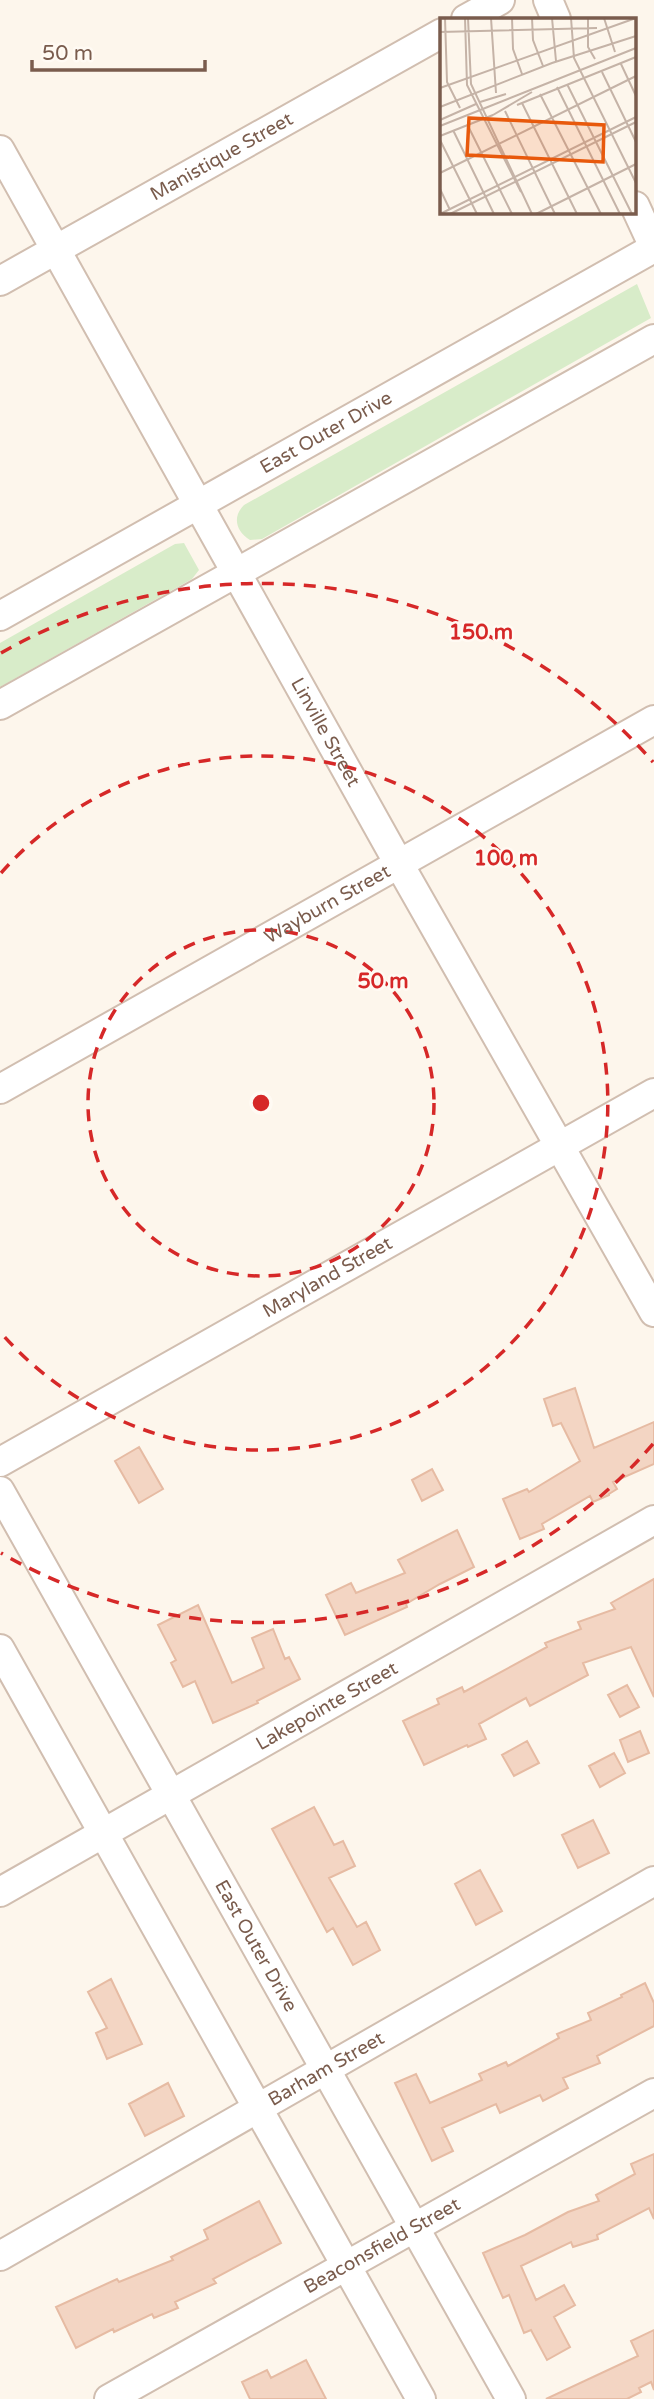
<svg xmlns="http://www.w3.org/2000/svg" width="654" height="2399" font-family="'Varela Round',sans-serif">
  <rect width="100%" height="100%" fill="#fdf6ec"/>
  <path fill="#d8ecc9" d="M637,284L651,318L262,539L250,540C236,531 232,517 244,505Z
    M184,543L199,570L192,579L0,687V643L175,544Z"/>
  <path fill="#f3d5c3" stroke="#e6bba3" stroke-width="2" d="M575,1388L594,1448L654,1422V1464L613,1482L617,1489L609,1494V1495L593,1502L590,1496L542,1524L544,1529L520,1539L503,1499L527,1489L529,1492L580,1461L561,1423L553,1426L544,1399Z
    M139,1447L163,1489L139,1503L115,1461Z
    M432,1469L443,1490L422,1501L412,1480Z
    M457,1530L474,1567L440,1584L406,1604L407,1607L345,1635L326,1595L351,1583L356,1593L405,1573L398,1560Z
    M654,1579V1697L631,1647L583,1663L588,1675L530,1706L526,1698L479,1724L486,1739L468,1747L467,1745L424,1765L403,1721L439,1704L437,1699L462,1687L464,1692L547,1647L545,1643L581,1629L578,1622L615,1609L611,1603Z
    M198,1605L232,1683L264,1668L252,1638L273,1629L285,1659L289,1657L300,1679L257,1701L258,1703L213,1723L195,1681L183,1687L171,1663L176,1660L158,1625Z
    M627,1685L639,1707L620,1717L608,1695Z
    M640,1731L649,1753L628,1762L620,1740Z
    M527,1741L539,1763L514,1776L502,1755Z
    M614,1753L625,1773L600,1787L589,1766Z
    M314,1807L334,1845L343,1841L355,1866L329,1878L357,1927L366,1922L380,1950L353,1965L333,1928L327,1932L272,1829Z
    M593,1820L609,1853L578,1868L562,1835Z
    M480,1870L502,1911L476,1925L455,1884Z
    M111,1979L142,2044L107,2059L96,2033L107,2028L88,1992Z
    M645,1983L654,2003V2026L597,2056L600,2063L563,2078L568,2088L543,2101L540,2095L500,2113L496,2104L442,2128L453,2151L432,2161L395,2083L416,2074L430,2103L482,2080L479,2074L506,2062L508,2066L559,2038L557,2034L591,2020L588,2013L622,1997L621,1995Z
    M168,2083L184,2116L145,2136L129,2104Z
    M654,2154V2219L649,2208L597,2235L598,2239L573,2247L571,2242L521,2266L536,2300L564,2285L575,2305L554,2317L570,2347L547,2360L531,2330L524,2333L509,2295L503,2298L483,2253L525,2235L568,2212L599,2201L596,2195L635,2174L631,2164Z
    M259,2201L281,2243L213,2279L216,2283L175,2302L178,2308L154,2318L152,2314L114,2332L113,2329L76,2348L56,2307L117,2279L119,2282L173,2260L171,2257L208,2239L204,2230Z
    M654,2330V2390L651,2382L639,2388L641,2392L627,2399H546L638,2356L631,2341Z
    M306,2360L326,2399H250L242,2382L267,2370L271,2378Z"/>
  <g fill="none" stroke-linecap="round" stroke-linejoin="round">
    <g stroke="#d1beb0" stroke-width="32">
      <g id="minor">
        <path d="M548,0L556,19"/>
        <path d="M466,19L500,0"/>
        <path id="s1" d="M0,150L399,864L654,1312"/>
        <path d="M635,206L654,247"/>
        <path id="s2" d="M0,281L442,33"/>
        <path id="s3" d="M0,616L654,248"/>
        <path d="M0,705L654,339"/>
        <path id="s4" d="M0,1089L654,720"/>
        <path id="s5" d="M0,1462L654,1093"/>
        <path id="s6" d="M0,1491L511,2399"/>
        <path d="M0,1649L421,2399"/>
        <path id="s7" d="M0,1892L654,1520"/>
        <path id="s8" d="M0,2256L654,1881"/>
        <path id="s9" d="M109,2399L654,2093"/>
      </g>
    </g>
    <use href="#minor" stroke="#fff" stroke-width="28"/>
  </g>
  <g fill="none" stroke="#d62828" stroke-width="3.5" stroke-dasharray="12 9">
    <circle cx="261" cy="1103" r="173"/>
    <path d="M1 873A347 347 0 1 1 1 1333"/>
    <path d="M653 1444A520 520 0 0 1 1 1553M1 653A520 520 0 0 1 653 762"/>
  </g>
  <g text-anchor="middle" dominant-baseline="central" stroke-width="5" stroke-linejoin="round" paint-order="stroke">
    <g font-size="19" fill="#7a5c4d" stroke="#fffaf3">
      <text stroke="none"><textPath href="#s2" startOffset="254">Manistique Street</textPath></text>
      <text stroke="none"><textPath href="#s3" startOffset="374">East Outer Drive</textPath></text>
      <text stroke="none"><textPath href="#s1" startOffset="667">Linville Street</textPath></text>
      <text stroke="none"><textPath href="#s4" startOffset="376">Wayburn Street</textPath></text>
      <text stroke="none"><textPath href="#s5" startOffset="376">Maryland Street</textPath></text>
      <text stroke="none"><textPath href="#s7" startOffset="376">Lakepointe Street</textPath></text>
      <text stroke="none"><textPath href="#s6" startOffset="522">East Outer Drive</textPath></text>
      <text stroke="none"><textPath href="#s8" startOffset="376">Barham Street</textPath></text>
      <text stroke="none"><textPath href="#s9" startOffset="313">Beaconsfield Street</textPath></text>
    </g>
  </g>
  <g transform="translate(440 18)">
    <rect width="196" height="196" fill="#fdf6ec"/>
    <path fill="none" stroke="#c5b3a7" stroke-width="2" d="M5,0L7,64L20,90M25,0L27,67L81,174M28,0L31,66L92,196M51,0L56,75M72,0L73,31L82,56M92,0L93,22L103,48M112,0L116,43M131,0L134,40L196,165M148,0V29L155,41M164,0L175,34M0,14L157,10M181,46L196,78M162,54L196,124M127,66L192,196M117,69L180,196M0,70L196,0M100,76L161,196M40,84L66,76M82,85L137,196M77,87L196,39M0,89L112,45L196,18M65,93L115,196M53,97L92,74M0,102L36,86M27,106L72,196M0,108L196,30M13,112L54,196M0,118L53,97M0,122L37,196M0,155L196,58M0,171L10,192M0,196L196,99M10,196L196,104M96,196L196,146"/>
    <path fill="#e8590c" fill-opacity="0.15" stroke="#e8590c" stroke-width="3.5" d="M29,100L164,107L163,144L27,137Z"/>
    <rect width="196" height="196" fill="none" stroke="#7a5c4d" stroke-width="3.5"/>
  </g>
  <circle cx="261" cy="1103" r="10" fill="#d62828" stroke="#fffaf3" stroke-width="3.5"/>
  <g font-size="21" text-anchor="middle" font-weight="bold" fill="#d62828" stroke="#fffaf3" stroke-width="5" stroke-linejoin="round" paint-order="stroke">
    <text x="481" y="639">150 m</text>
    <text x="506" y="865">100 m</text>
    <text x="383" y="988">50 m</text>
  </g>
  <path d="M32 60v10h173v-10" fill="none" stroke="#7a5c4d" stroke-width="3.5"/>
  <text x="42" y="60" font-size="21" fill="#7a5c4d" stroke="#fffaf3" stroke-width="5" paint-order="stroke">50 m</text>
</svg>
